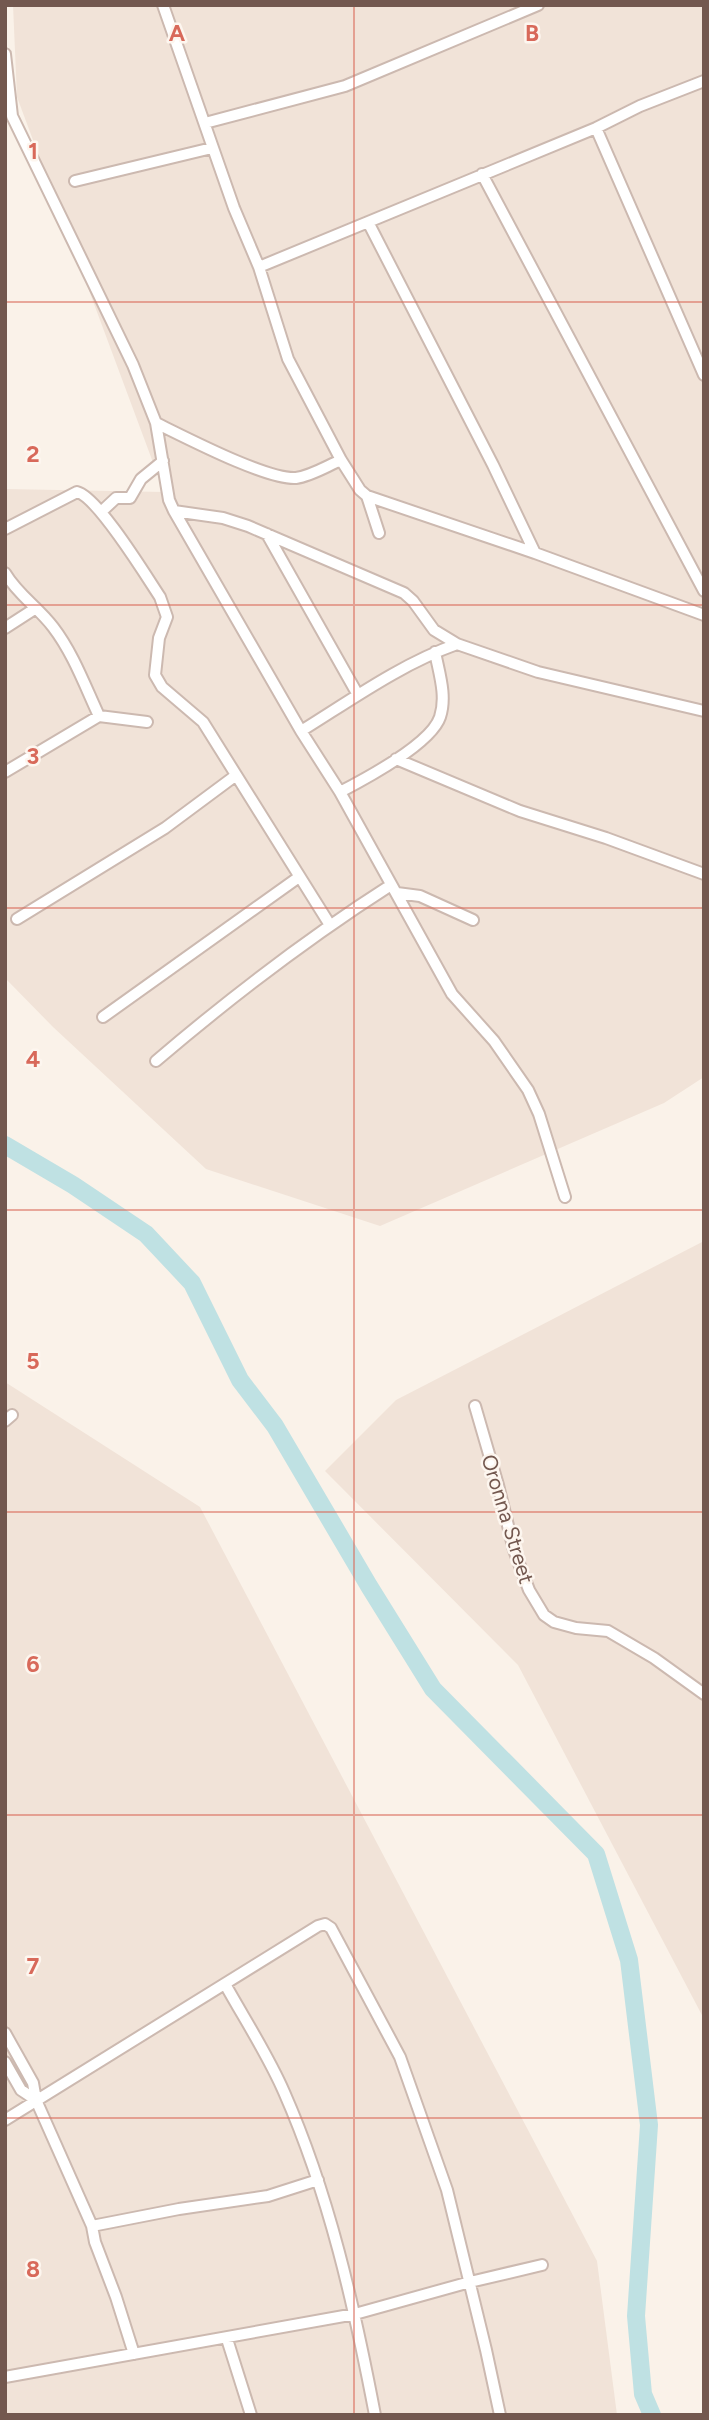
<svg xmlns="http://www.w3.org/2000/svg" width="709" height="2420" font-family="Figtree,sans-serif">
  <rect width="100%" height="100%" fill="#faf2e9"/>
  <path fill="#f1e3d8" d="M13,5H704V1077L664,1103L380,1226L206,1169L53,1027L5,978V489L164,492L17,97Z
    M704,1241V2019L518,1665L325,1471L396,1400Z
    M5,1382L200,1507L597,2261L617,2415H5Z"/>
  <g fill="none" stroke-linecap="round" stroke-linejoin="round">
    <path stroke="#bfe1e3" stroke-width="18" d="M5,1145L73,1185L146,1234L192,1283L240,1380L275,1426L369,1586L433,1689L596,1854L629,1960L649,2125L636,2316L643,2394L652,2415"/>
    <g stroke="#ccb9b0" stroke-width="14">
      <path id="street" d="M163,5L234,208L259,267L288,359L341,460L360,490L367,496L535,553L704,615
        M5,54L12,116L133,365L156,423L169,500L174,511L301,731L340,792L452,994L494,1041L528,1090L539,1114L565,1197
        M205,123L345,86L538,5
        M596,128L704,375
        M482,174L704,591
        M75,181L212,148
        M368,222L493,465L535,553
        M259,267L596,128L640,106L704,81
        M156,423C185,437 267,480 296,478C311,476 327,466 341,460
        M367,496L379,533
        M174,511L223,518L248,526L404,593L413,601L434,630L457,644L538,672L704,711
        M101,512L116,498H130L141,479L163,461
        M5,529L77,492C98,497 146,576 160,597L167,617L159,638L155,675L162,687L203,722L330,925
        M267,534L358,695
        M5,573C18,595 38,607 53,627C73,653 85,686 99,716
        M5,628L36,608
        M301,731C351,700 401,664 457,644
        M396,759L520,811L606,838L704,874
        M5,772L99,716L147,722
        M340,792C365,779 431,744 440,717C447,696 439,673 435,652
        M397,893L420,896L473,920
        M17,919L165,828L235,776
        M103,1017L299,877
        M156,1061C231,997 308,938 391,885
        M475,1406L498,1485L514,1550L529,1590L544,1615L554,1622L576,1628L608,1631L654,1658L704,1694
        M5,1421L12,1415
        M225,1984C245,2020 268,2055 284,2092C329,2194 354,2305 375,2415
        M5,2033L33,2083L36,2100L92,2226L95,2242L116,2297L134,2354
        M5,2062L21,2090L36,2100
        M5,2120L318,1926L325,1924L331,1928L400,2057L447,2190L486,2350L500,2415
        M92,2226L179,2209L268,2196L318,2180
        M227,2339L251,2415
        M5,2377L355,2314L470,2282L542,2265"/>
    </g>
    <use href="#street" stroke="#fff" stroke-width="10"/>
  </g>
  <path fill="none" stroke="#d8695a" stroke-width="2" stroke-opacity="0.55" d="M354,5V2415M5,302H704M5,605H704M5,908H704M5,1210H704M5,1512H704M5,1815H704M5,2118H704"/>
  <g text-anchor="middle" dominant-baseline="central" stroke-width="5" stroke-linejoin="round" paint-order="stroke">
    <g font-size="21" fill="#73584f" stroke="#fdf6ef">
      <text transform="translate(508 1519) rotate(73)">Oronna Street</text>
    </g>
  </g>
  <g font-size="23" text-anchor="middle" font-weight="bold" fill="#d8695a" stroke="#fdf6ef" stroke-width="5" stroke-linejoin="round" paint-order="stroke">
    <text x="177" y="41">A</text>
    <text x="532" y="41">B</text>
    <text x="33" y="159">1</text>
    <text x="33" y="462">2</text>
    <text x="33" y="764">3</text>
    <text x="33" y="1067">4</text>
    <text x="33" y="1369">5</text>
    <text x="33" y="1672">6</text>
    <text x="33" y="1974">7</text>
    <text x="33" y="2277">8</text>
  </g>
  <rect width="709" height="2420" fill="none" stroke="#73584f" stroke-width="14"/>
</svg>
